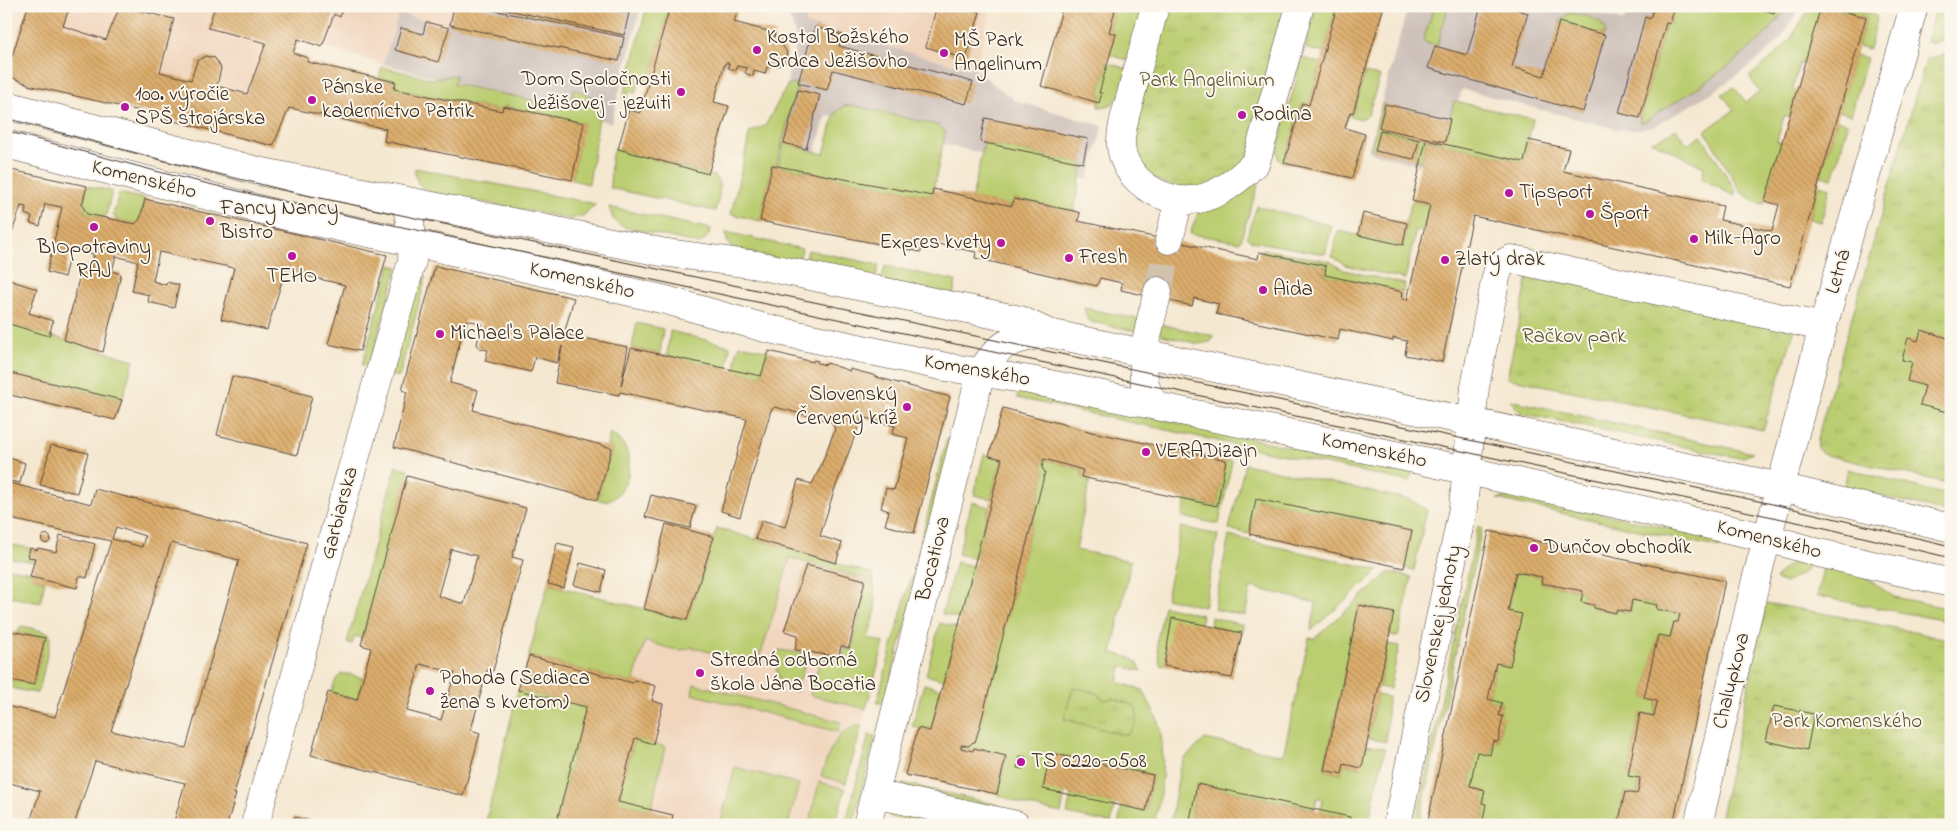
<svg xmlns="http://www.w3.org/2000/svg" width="1957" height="831" font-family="'Indie Flower',sans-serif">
  <defs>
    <pattern id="park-tufts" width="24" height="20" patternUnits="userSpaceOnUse" patternTransform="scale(1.25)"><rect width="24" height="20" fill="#bbcd71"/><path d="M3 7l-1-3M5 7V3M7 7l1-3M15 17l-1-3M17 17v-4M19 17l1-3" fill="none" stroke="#a2b061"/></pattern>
    <pattern id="building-back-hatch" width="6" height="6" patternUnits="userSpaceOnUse" patternTransform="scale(1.25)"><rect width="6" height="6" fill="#ddae6d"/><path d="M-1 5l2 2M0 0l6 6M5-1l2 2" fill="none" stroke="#b48e59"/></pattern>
  </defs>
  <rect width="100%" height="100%" fill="#fbf7ec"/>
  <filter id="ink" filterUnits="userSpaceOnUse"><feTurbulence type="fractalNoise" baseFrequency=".02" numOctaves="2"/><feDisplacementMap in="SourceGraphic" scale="10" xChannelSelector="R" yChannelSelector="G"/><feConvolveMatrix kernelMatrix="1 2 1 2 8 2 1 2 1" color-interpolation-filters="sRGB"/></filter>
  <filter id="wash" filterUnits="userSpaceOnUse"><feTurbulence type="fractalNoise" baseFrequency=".0096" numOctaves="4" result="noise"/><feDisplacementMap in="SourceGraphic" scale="20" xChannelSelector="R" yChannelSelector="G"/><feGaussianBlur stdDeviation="1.12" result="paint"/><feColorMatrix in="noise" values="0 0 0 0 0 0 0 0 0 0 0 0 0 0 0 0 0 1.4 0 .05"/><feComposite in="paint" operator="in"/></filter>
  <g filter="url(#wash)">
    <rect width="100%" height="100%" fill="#f5e8d1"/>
    <path fill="#f1d5bd" d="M28,6H454L451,19L443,26L399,13L383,64L298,39L260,143L162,118V116L28,85V83L8,77L6,75Z
      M809,6H991L975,70L804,24Z
      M717,528L873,574L876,610L868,638L884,643L835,825H485L518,690L548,584L687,620Z"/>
    <path fill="#cec1ba" d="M454,6H641L611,123L383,64L399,13L443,26L451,19Z
      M783,6H809L805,24L975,70L1016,101L1103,126L1088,180L826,115L814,158L771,147L795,49L796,37L792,24Z
      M1408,6H1571L1624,21L1629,6H1800L1782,37L1764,55L1715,91L1653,127L1631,130L1616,129L1462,89L1447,145L1426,140L1420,166L1368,151Z"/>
    <path fill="#bbcd71" stroke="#7b7c48" d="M647,6H670L649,82L640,80L636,93L629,91L627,100L623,99Z
      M1116,6H1129L1145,11L1131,61L1110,55L1109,32Z
      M1316,6H1337L1324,53L1305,48Z
      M1434,6H1448L1437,46L1423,42Z
      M1675,6H1749L1774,13L1776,6H1786C1766,47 1697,88 1658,113L1645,122H1639L1666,23L1670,24Z
      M1811,6H1821L1805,64L1800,63L1792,89L1797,91L1789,117L1784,116L1777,141L1782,143L1764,204L1755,202L1741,192L1705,131L1734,110L1722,94L1734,87L1746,102L1760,92L1749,77L1775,55L1789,41Z
      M1825,6H1850L1876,16L1877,20L1869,49L1858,46L1866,17Z
      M1936,6H1951V16L1943,39L1933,44L1926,41Z
      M1573,13C1586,17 1606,18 1605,35L1559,22L1568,14Z
      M1855,55L1867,58L1851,115L1839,111Z
      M1302,58L1321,63L1309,105L1302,103L1284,163L1278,159L1277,151Z
      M1108,63L1128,69C1122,88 1122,107 1098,107L1102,94L1099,93Z
      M382,67L432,79L456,75L454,84L570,108L574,89C585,92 598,98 600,111L589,184L572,180L583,123L504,106L502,111L394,89L395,82L379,78Z
      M1365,73L1380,76L1368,115L1361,119L1349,116L1350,112L1353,113Z
      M798,83L776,166L772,165L760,221L731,214L750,132L765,126L787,86Z
      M1454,101L1533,119L1524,162L1426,140L1421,161L1414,159L1419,140L1380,131L1375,151L1371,149L1382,104H1385L1380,128L1444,142Z
      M852,105L940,126L945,132L944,139L932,196L778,166L784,143L824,154L835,113L844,106Z
      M1837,120L1848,124L1833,179L1821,176Z
      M1676,129L1687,144L1701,135L1736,191L1734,196L1702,179L1704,167L1651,141L1658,139Z
      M984,143L1083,163L1074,211L1014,199L1012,206L972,198Z
      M614,148L714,176C724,185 718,200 715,211L610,188L611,159Z
      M415,168L596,204L583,216L571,219L430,192C419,187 414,180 415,168Z
      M1259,182L1240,242L1190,234L1198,213L1249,183Z
      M1819,185L1830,188L1821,222L1809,219Z
      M87,186L112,191L106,215L104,217L87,214L82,205Z
      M119,193L145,199L140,219L135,224L116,220V217L113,216Z
      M1412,201L1430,205L1423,232L1416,230L1405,279L1345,265L1332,256L1338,231L1403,245L1407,224L1405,223Z
      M1257,206L1332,226L1325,254L1251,241L1247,236Z
      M609,207L711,229L708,236L700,244L621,226L613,219Z
      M726,232L802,249L798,264L732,248L727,241Z
      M1262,249L1329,261L1344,270L1405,284L1403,292L1325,275L1326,266L1259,252Z
      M808,250L879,265L875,280L804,265Z
      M390,265L398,267L369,366L362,365Z
      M885,266L956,281L953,295L881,282Z
      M418,274L426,277L399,377L390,375Z
      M1084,308L1143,320L1136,331L1091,322L1087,319Z
      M6,323L134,360L122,400L6,372Z
      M637,323L663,329L660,354L632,348Z
      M1159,324L1215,336L1210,342L1199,344L1162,335L1158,330Z
      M670,331L730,346L727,369L667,356Z
      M740,345L769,351L761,376L735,371L737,352Z
      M1019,389L1412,473L1410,482L1017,398Z
      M1510,400L1518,402L1753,453L1743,457H1734L1521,413Z
      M610,433C616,437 623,442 626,450C635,468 623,507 597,500L612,448L607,447Z
      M947,439L953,441L927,542L921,541Z
      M984,454L1002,459L991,499L974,495Z
      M1044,459L1083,470L1081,477L1090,479L1076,550L1131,561L1112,653C1127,657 1135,656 1142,671L1121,666L1118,682L1143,690C1148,701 1156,713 1159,725C1166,749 1162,802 1153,825H1118L1122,806L1146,811L1153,775L1050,753L1065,793L1061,813L1024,805L997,794L1006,756L974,748L973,751L961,748V745L969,746L973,742L995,666L1045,472L1042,468Z
      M1226,460L1232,461L1219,524L1182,517L1186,499L1217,506Z
      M1245,464L1410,500L1427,510L1414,570L1404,568L1411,531L1257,499L1249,534L1229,529Z
      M396,466L409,470L363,638L355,636L352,644L347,643Z
      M1848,469L1951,496V513L1844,487Z
      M1516,495L1723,540L1720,548L1497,499Z
      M972,502L989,507L976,559L958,554Z
      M1478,526L1482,528L1419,825H1415Z
      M1181,527L1218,535L1204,607L1166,598Z
      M717,528L873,574L876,610L868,638L884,643L866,709L810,695L821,657L842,660L844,654L842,653L843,649L852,650L867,579L790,558L764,645L756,664L691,647C680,655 658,644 645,641L633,683L529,656L548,584L687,620Z
      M1229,536L1379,570L1311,631L1316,603L1251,587L1245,616L1214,609Z
      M6,544L30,548L28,556L35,558L34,562L10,558L8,568L32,572L31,577L45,581L40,603L6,596Z
      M1811,557L1806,571L1786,583L1775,579C1784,566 1795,559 1811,557Z
      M1825,559L1846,564L1894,597L1951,609V622L1817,596Z
      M956,562L974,566L960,619L942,614Z
      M1389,572L1412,577L1398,637L1390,635L1394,613L1359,605L1324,770L1341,774L1344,764L1361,768L1366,745L1385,748L1368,825H1349L1350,817L1320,811L1323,799L1317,798L1315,809L1197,784L1190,820L1212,825H1170L1180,768L1185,758L1205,739L1283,755L1309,638L1314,639Z
      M1516,572L1542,577L1541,583L1583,591L1582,602L1594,605V608L1616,613L1617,610L1630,612L1632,600L1657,605L1656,609L1680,614L1678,622H1674L1670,637L1658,635L1644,698L1657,701L1654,716L1640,713L1628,776L1640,778L1637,794L1625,792L1618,825H1482L1486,804L1482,803L1485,790L1470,786L1477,752L1491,754L1493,741L1498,742L1503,717L1499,716L1502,703L1488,699L1496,663L1510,666L1521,615L1508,611Z
      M911,577L918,579L885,700L880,704L877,702Z
      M1164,606L1202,615L1200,624L1164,666L1160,665L1157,640Z
      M1211,617L1243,625L1242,633L1210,626Z
      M940,623L958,628L944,680L926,675Z
      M23,626L49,633L51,637L40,687L37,693H35L6,687V679L34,685L45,638L18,632L20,627Z
      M1388,644L1399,646L1390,689L1379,687Z
      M779,650L808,654L796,692C775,685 774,668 779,650Z
      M341,674H349L363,678L357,700L331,693L336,679Z
      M694,684L841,722L838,732L692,694Z
      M924,684L941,689L930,731L912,726Z
      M518,690L586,707L556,825H485Z
      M1377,695L1388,697L1386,742L1368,738Z
      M862,725L846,783L821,776C829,754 835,729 862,725Z
      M869,735L875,736L853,825H845Z
      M635,738L665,747L651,810L618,802Z
      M735,767L799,784L788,825H720Z
      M819,782L845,789L835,825H809Z
      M903,783L994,804L1009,811L902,788Z
      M1071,795L1115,804L1111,823L1067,814Z
      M893,809L962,825H920L890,817Z"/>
    <path fill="url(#park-tufts)" stroke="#7b7c48" d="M1155,6H1300L1256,162L1199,199L1128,166Z
      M1951,53V484L1822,454L1818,448L1817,439L1926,59Z
      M1529,272L1795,329L1763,430L1507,378Z
      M1766,603L1843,617L1951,640V825H1719Z
      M1073,687L1096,693L1104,700L1113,698L1135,706C1139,717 1137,725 1128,734H1120L1064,719Z"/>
    <g id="blocks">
      <path fill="url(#building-back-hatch)" fill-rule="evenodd" d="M28,6H70L63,26L106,40L120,6L174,19L160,72L191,80L197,61L206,56L215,58L221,68L217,86L247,94L266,43L208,28L215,6H343L340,17L334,14L322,47L298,39L293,53L308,58L307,62L396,82L394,89L502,111L503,106L584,123L572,180L384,141L386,129L289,108L273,146L162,118V116L28,85V84L6,75Z
        M454,6H473L624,37L619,61L450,25Z
        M489,6H594L629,13L624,35Z
        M670,6H739L734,22L775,33L773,40L782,45L787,52L785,63L778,66L767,67L765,74L754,71L753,76L745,73L747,68L737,66L736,70L728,68L729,63H725L714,102L729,106L708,174L618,149L629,110L640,113Z
        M941,6H960L980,12L966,59L926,47L936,9H942Z
        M1063,6H1116L1109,32L1116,34L1099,93H1102L1099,103L1041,86Z
        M1337,6H1384L1353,113L1350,112L1345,128L1365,134L1352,178L1284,163L1302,103L1309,105Z
        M1481,6H1505L1528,13L1512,67L1544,76L1559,22L1605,35L1583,112L1428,68L1435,46L1467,55Z
        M1654,6H1675L1670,24L1666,23L1640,118L1619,113L1645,17L1650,19Z
        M1751,6H1776L1774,13Z
        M1821,6L1866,17L1790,286L1473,216L1442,362L1405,355L1407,341L1393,338V341L1340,329L1338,340L1216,314L1219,304L1194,298L1192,306L1121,290L1122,283L1100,278L1097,286L975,258L976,252L923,241L921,252L760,221L772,165L932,196L933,189L1012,206L1014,199L1074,211L1080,213L1078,221L1092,224L1258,259L1259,252L1326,266L1325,275L1403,292L1402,299L1407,300L1430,205L1412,201L1426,140L1524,162L1529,140L1569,149L1563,171L1723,206L1720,220L1772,231L1779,205L1765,201Z
        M426,22L449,28L438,62L395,50L401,28L423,34Z
        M815,27L843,35L839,46L973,82L966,104L833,70L827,90L798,83L809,44L810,45Z
        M798,90L820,95L806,149L784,143Z
        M1385,104L1450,119L1445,142L1379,128Z
        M985,118L1088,139L1083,163L980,142Z
        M1380,131L1419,140L1414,159L1375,151Z
        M6,169L87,186L82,205L87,214L135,224L140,219L145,199L387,255L360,351L328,344L345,285L285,271L267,330L221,319L234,268L159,252L153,281L166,285L167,282L179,285L174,308L148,302L149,295L132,291L138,262L116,256L112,271L121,274L103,352L64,340L82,266L91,267L94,254L71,249L64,277L47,272L62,207L45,204L40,226L30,223L32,217L25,214L26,207L21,206L6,250Z
        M1363,213L1407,223L1403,245L1358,235Z
        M435,266L574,298L564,334L628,347L621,386L631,348L761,376L769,351L813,362L814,360L818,361L817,363L826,365L827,363L830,364L850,371V369L873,375L876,377L950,397L914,533L885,525L889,511L881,508L886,488L894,490L908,438L892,434L895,426L862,417L834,491L820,536L842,543L836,563L755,539L762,520L785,527L798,480L812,484L820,468L835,429L832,422L775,407L771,410L740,517L721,511L747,419L620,392L619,395L555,383L562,346L557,363L535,357L531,372L485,361L488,350L479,348L477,344L482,323L465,320L450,383L478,390L473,410L612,448L597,500L394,447L407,392L402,390Z
        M6,279L37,289L29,313L53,321L49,336L6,323Z
        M1921,330L1951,339V413L1920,405L1925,386L1907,381L1912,362L1902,360L1908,338L1918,341Z
        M6,372L122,400L115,420L6,394Z
        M232,376L312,396L297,455L217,435Z
        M1003,408L1092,432L1226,460L1217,506L1081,477L1083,470L1044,459L1042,468L1045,472L980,726L975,742H973L969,746L961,745V748L973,751L974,748L1006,756L997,794L905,775L918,728L930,731L951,654L1002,459L989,456Z
        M51,445L88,453L77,493L40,485Z
        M6,457L25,463L20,483L6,480Z
        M407,476L526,508L512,557L523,560L493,671L487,670L471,730L480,733L463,796L311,755L328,692L357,700L371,648L361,645ZM451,549L477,556L464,604L438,596ZM420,664L455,673L441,720L407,711Z
        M6,482L91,504L95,489L307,543L234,794H236L227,825H173L185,783L95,761L74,825H29L40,791L6,782V706L55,717L111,541L6,518ZM116,527L145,536L142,547L112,539ZM171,543L239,560L186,748L111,731Z
        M651,495L696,506L690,528L645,517Z
        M1256,499L1412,531L1404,568L1249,534Z
        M666,524L714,537L687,620L644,609Z
        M1489,531L1725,581L1673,825H1618L1625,792L1637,794L1639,788L1640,778L1628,776L1640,713L1654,716L1656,708L1657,701L1644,698L1658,635L1670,637L1674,622H1678L1680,614L1656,609L1657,605L1632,600L1630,612L1617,610L1616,613L1594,608V605L1581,602L1583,591L1541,583L1542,577L1516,572L1508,611L1522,614L1510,666L1496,663L1488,699L1502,703L1499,716H1503L1498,742L1493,741L1490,755L1477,752L1470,786L1485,790L1482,803L1486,804L1482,825H1427Z
        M41.5 539a4.5 4.5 0 1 1 9 0a4.5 4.5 0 1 1-9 0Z
        M60,535L95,544L87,578L79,576L77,588L30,577L35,558L28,557L30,548L37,550L38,548L56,552Z
        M557,543L574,547L564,588L548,584Z
        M580,563L606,570L601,592L574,585Z
        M806,565L865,580L849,648L841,646L839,655H841L840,657L795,650L798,635L784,631Z
        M1359,605L1394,613L1362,768L1344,764L1342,774L1324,770Z
        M1172,618L1242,633L1232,678L1164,666Z
        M6,630L45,638L34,685L6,679Z
        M529,656L633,683L634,680L656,686L652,701L663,704L653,744L635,738L618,802L673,815L671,825H556L586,707L518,690Z
        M1774,706L1814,714L1807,750L1766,741Z
        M1050,753L1153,775L1146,811L1043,789Z
        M1020,756L1026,757L1023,769L1017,768Z
        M1197,784L1350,817L1349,825H1212L1190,820Z
        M294,817L324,824V825H291Z"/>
    </g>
  </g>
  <g filter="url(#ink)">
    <use href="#blocks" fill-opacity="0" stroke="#574639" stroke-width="1"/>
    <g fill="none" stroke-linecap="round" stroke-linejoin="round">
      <path stroke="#d0c2ad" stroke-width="28" stroke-dasharray="28 14" stroke-linecap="butt" d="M1158,291L1169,240"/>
      <g stroke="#574639" stroke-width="29">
        <path id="minor" d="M1155,6C1147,37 1138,67 1130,98C1126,113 1120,130 1121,146C1124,174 1148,193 1174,199C1206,206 1235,184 1256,162L1300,6
          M6,105L258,171L661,252L757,265L1020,320L1048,333L1781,487L1951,528
          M6,144L286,216L412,242L666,300L765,328L946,367L1030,380L1424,461L1768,538L1819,553L1951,583
          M1169,240L1179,200
          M1155,405C1151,399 1147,392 1145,384C1139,358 1152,317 1158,291
          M875,794L1016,825
          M255,825L345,493L412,261C413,240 412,220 404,200
          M867,825L981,372C1003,338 1011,341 1048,333
          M1397,825L1463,508L1475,387L1496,277L1500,265L1511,259L1522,261L1823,327
          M1698,825L1756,580L1823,327L1914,6"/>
      </g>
      <use href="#minor" stroke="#fff" stroke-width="28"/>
      <path stroke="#3b2a1e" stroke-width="1" d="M6,118L170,162L292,192L1777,505L1951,546
        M6,131L167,174L289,203L1825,528L1951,558"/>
    </g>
  </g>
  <g fill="#b5179e" stroke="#fbf7ec" stroke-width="2">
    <circle cx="757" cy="50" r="5"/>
    <circle cx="944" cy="53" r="5"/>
    <circle cx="681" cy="92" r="5"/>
    <circle cx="312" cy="100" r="5"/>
    <circle cx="125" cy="107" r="5"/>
    <circle cx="1242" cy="115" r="5"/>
    <circle cx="1509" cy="193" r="5"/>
    <circle cx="1590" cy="214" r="5"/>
    <circle cx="210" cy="221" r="5"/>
    <circle cx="94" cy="227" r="5"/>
    <circle cx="1694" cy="239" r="5"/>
    <circle cx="1001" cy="243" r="5"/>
    <circle cx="292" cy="256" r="5"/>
    <circle cx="1069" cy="258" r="5"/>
    <circle cx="1445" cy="260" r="5"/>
    <circle cx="1263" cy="290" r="5"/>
    <circle cx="440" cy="334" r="5"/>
    <circle cx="907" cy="407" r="5"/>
    <circle cx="1146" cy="452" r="5"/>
    <circle cx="1534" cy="548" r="5"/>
    <circle cx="700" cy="673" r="5"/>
    <circle cx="430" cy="691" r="5"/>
    <circle cx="1021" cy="762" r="5"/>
  </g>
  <g text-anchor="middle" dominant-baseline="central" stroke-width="4" stroke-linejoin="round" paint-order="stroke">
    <g font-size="21" fill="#3b2a1e" stroke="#fbf7ec" text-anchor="start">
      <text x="767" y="38">Kostol Božského<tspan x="767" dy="24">Srdca Ježišovho</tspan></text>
      <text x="954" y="41">MŠ Park<tspan x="954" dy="24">Angelinum</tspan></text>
      <text x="671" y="80" text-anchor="end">Dom Spoločnosti<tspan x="671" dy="24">Ježišovej - jezuiti</tspan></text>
      <text x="322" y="88">Pánske<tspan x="322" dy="24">kaderníctvo Patrik</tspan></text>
      <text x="135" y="95">100. výročie<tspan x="135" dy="24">SPŠ strojárska</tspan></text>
      <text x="1252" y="115">Rodina</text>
      <text x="1519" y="193">Tipsport</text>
      <text x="220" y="209">Fancy Nancy<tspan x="220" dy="24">Bistro</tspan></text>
      <text x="1600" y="214">Šport</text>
      <text x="1704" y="239">Milk-Agro</text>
      <text x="991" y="243" text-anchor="end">Expres kvety</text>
      <text x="94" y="248" text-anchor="middle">BIOpotraviny<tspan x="94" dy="24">RAJ</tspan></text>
      <text x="1079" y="258">Fresh</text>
      <text x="1455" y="260">Zlatý drak</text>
      <text x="292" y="277" text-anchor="middle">TEHO</text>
      <text x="1273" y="290">Aida</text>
      <text x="450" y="334">Michael's Palace</text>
      <text x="897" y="395" text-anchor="end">Slovenský<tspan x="897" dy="24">Červený kríž</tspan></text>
      <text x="1156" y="452">VERADizajn</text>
      <text x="1544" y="548">Dunčov obchodík</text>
      <text x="710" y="661">Stredná odborná<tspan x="710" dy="24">škola Jána Bocatia</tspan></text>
      <text x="440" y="679">Pohoda (Sediaca<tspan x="440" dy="24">žena s kvetom)</tspan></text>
      <text x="1031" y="762">TS 0220-0508</text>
    </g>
    <g font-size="21" fill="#5b5333" stroke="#fbf7ec">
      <text x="1207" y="81">Park Angelinium</text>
      <text x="1574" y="337">Račkov park</text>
      <text x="1847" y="722">Park Komenského</text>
    </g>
    <g font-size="21" fill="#3b2a1e" stroke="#fbf7ec">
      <text transform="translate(144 180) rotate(14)">Komenského</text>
      <text transform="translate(1839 272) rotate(-74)">Letná</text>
      <text transform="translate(582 281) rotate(13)">Komenského</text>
      <text transform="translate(977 371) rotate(10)">Komenského</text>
      <text transform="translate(1374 451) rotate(12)">Komenského</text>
      <text transform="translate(340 513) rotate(-75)">Garbiarska</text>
      <text transform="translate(1769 540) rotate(14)">Komenského</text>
      <text transform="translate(934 559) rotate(-76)">Bocatiova</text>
      <text transform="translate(1439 624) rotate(-78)">Slovenskej jednoty</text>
      <text transform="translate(1732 681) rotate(-76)">Chalupkova</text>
    </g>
  </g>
  <rect width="1957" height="831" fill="none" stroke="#fbf7ec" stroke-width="25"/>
</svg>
